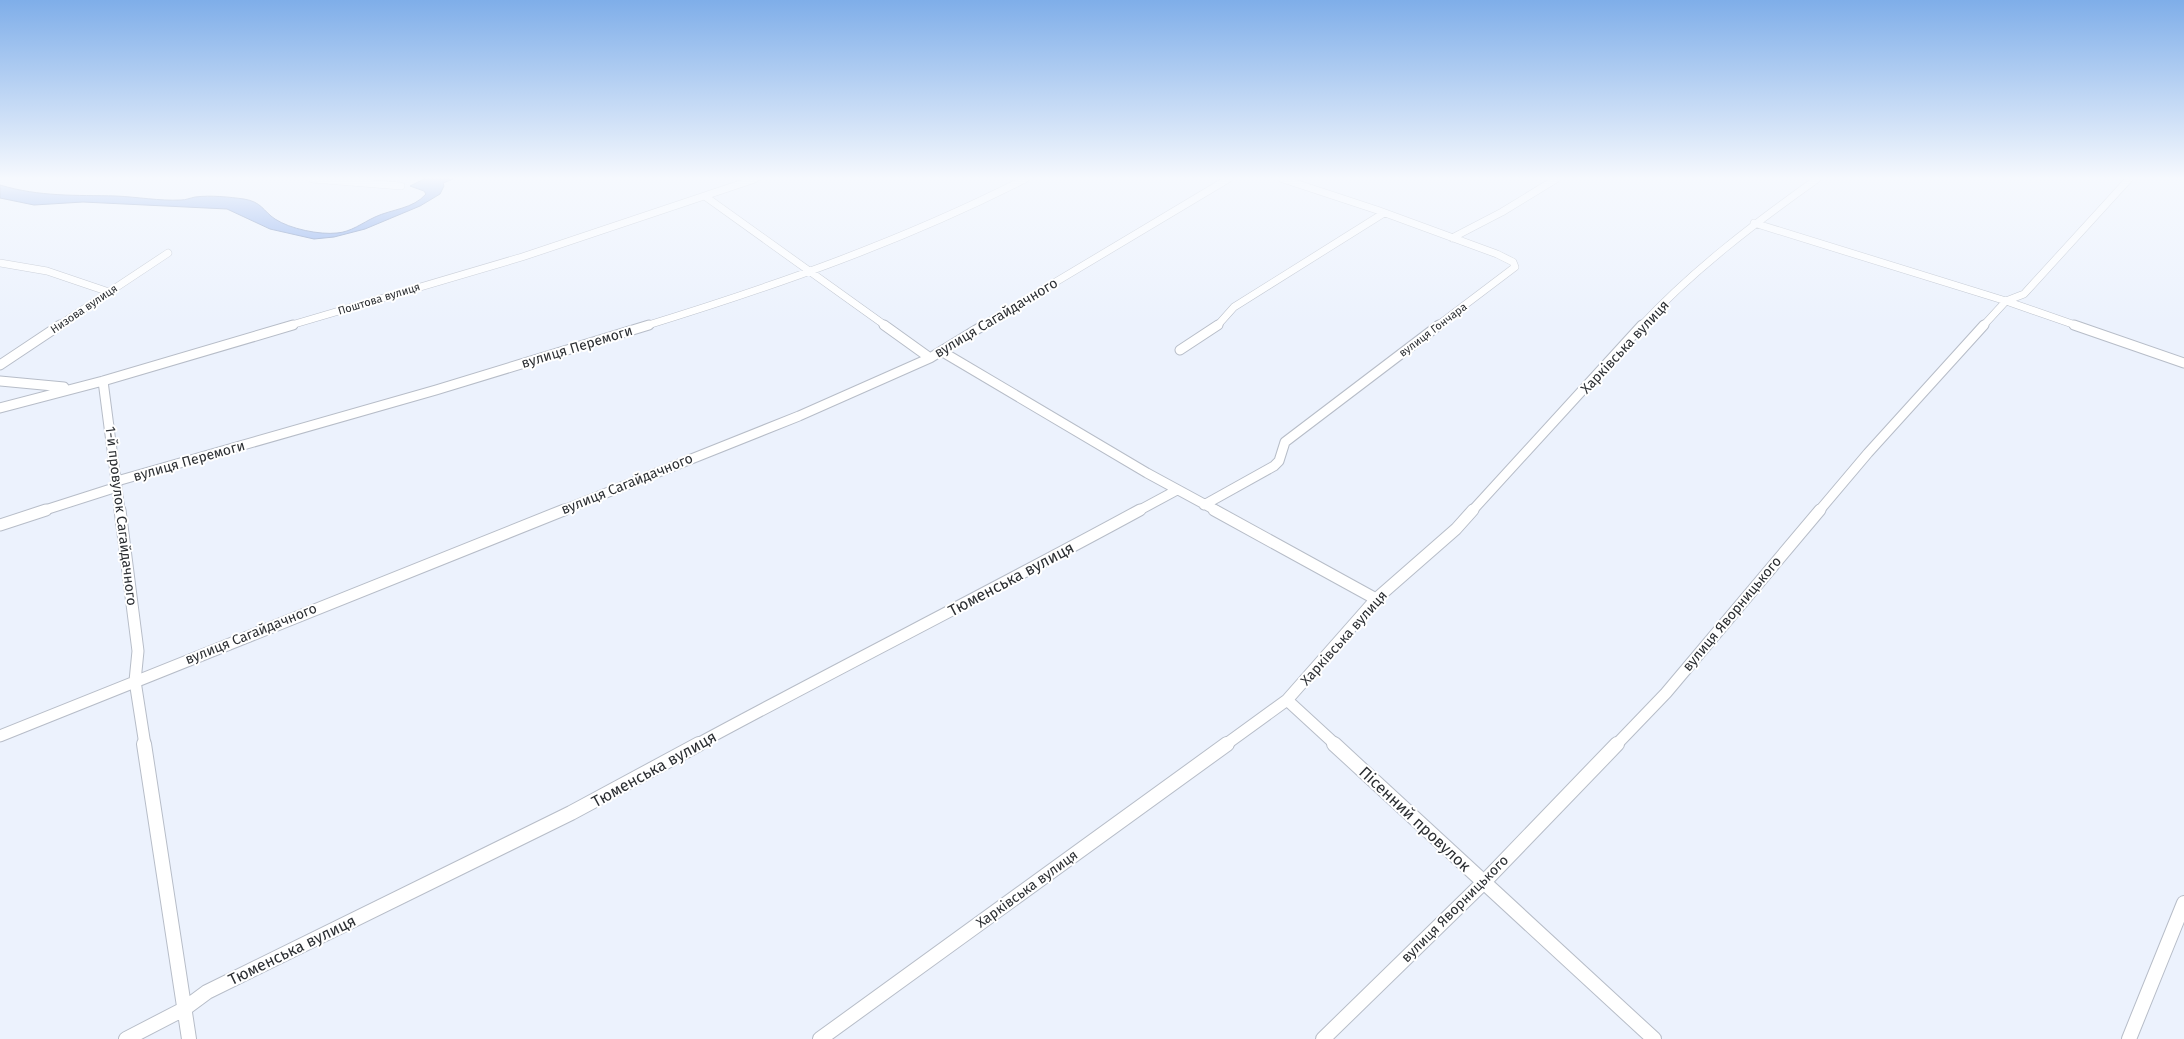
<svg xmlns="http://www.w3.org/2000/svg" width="2184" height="1039" font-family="'Fira Sans',sans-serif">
  <rect width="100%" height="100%" fill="#ecf2fd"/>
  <path fill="#82a6ea" stroke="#6882b3" d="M424,179H453L443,183L444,186L440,194L420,206L365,229L334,237L314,239L270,229L227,209L83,202L34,205L0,198V185C40,197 76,195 116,196C138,197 159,201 181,200C186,200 190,198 195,197C211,195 229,197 244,199C262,202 263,211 275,219C290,229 320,235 337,233C351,232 362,223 375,217C392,209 413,209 426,194L424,191L410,186Z"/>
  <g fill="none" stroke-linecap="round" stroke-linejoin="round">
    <g stroke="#b7bdc8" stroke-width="8">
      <path id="minor-far3" d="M313,179L401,186
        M1283,179L1377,210L1497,254L1513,262L1515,267L1437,326
        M706,197L886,326
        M1754,223L2006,301L2078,326
        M1452,238L1502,212L1556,179
        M0,263L47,271L109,292
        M58,326L168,253
        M288,326L522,257L755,179
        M645,326C775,286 903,241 1025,179
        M982,326L1228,179
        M1217,326L1234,307L1384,213
        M1641,326C1693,270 1755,223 1817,179
        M1983,326L2006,301L2024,294L2129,179"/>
    </g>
    <g stroke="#b7bdc8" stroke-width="11">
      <path id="minor-far2" d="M884,325L930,358
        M2074,325L2184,363
        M1180,350L1218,325
        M941,351L1147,473L1217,511
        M0,365L60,325
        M0,381L64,387
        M103,381L120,511
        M0,408L103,381L293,325
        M117,481L436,390L649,325
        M1204,505L1274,466L1279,461L1285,442L1439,325
        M42,511L117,487
        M561,511L799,416L930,358L984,325
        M1138,511L1177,490
        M1472,511L1642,325
        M1819,511L1868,453L1984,325"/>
    </g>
    <g stroke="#b7bdc8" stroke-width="13">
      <path id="minor-far1" d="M120,510L138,651L135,681L145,745
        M1214,510L1376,599
        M0,525L46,510
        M1287,700L1336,745
        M0,736L564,510
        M696,745C844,665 993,590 1140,510
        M1225,745L1287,700L1376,599L1456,529L1473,510
        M1616,745L1666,693L1820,510"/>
    </g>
    <g stroke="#b7bdc8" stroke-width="16">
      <path id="minor" d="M144,744L189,1039
        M1334,744L1654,1039
        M126,1039L184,1009L207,992L571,813L699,744
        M820,1039L1227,744
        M1323,1039L1484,882L1617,744
        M2129,1039L2184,903"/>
    </g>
    <use href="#minor-far3" stroke="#fff" stroke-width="7"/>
    <use href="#minor-far2" stroke="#fff" stroke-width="9"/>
    <use href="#minor-far1" stroke="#fff" stroke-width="11"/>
    <use href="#minor" stroke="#fff" stroke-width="14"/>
  </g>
  <linearGradient id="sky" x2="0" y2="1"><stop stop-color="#7faee9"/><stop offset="0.55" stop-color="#f6f9fe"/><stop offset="1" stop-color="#f6f9fe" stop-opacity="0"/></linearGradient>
  <rect width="2184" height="324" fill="url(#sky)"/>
  <g text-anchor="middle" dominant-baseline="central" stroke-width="4" stroke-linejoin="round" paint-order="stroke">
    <g font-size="11" fill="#2c2f33" stroke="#fff">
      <text transform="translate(379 299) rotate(-17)">Поштова вулиця</text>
      <text transform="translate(84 309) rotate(-34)">Низова вулиця</text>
      <text transform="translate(1433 330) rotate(-37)">вулиця Гончара</text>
    </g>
    <g font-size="14" fill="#2c2f33" stroke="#fff">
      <text transform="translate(996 318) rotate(-31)">вулиця Сагайдачного</text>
      <text transform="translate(577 347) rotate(-17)">вулиця Перемоги</text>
      <text transform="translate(1625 347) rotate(-47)">Харківська вулиця</text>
      <text transform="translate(189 461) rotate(-16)">вулиця Перемоги</text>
      <text transform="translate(627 484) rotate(-22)">вулиця Сагайдачного</text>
      <text transform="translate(121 516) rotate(83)">1-й провулок Сагайдачного</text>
      <text transform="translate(1732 614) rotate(-50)">вулиця Яворницького</text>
      <text transform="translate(251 634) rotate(-22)">вулиця Сагайдачного</text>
      <text transform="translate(1344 638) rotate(-48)">Харківська вулиця</text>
      <text transform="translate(1027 889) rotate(-36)">Харківська вулиця</text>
      <text transform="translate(1455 909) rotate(-45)">вулиця Яворницького</text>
    </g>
    <g font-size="16" fill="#2c2f33" stroke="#fff">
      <text transform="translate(1011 579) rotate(-28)">Тюменська вулиця</text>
      <text transform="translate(654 769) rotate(-29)">Тюменська вулиця</text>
      <text transform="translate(1415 819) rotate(43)">Пісенний провулок</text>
      <text transform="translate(292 950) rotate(-26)">Тюменська вулиця</text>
    </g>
  </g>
</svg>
